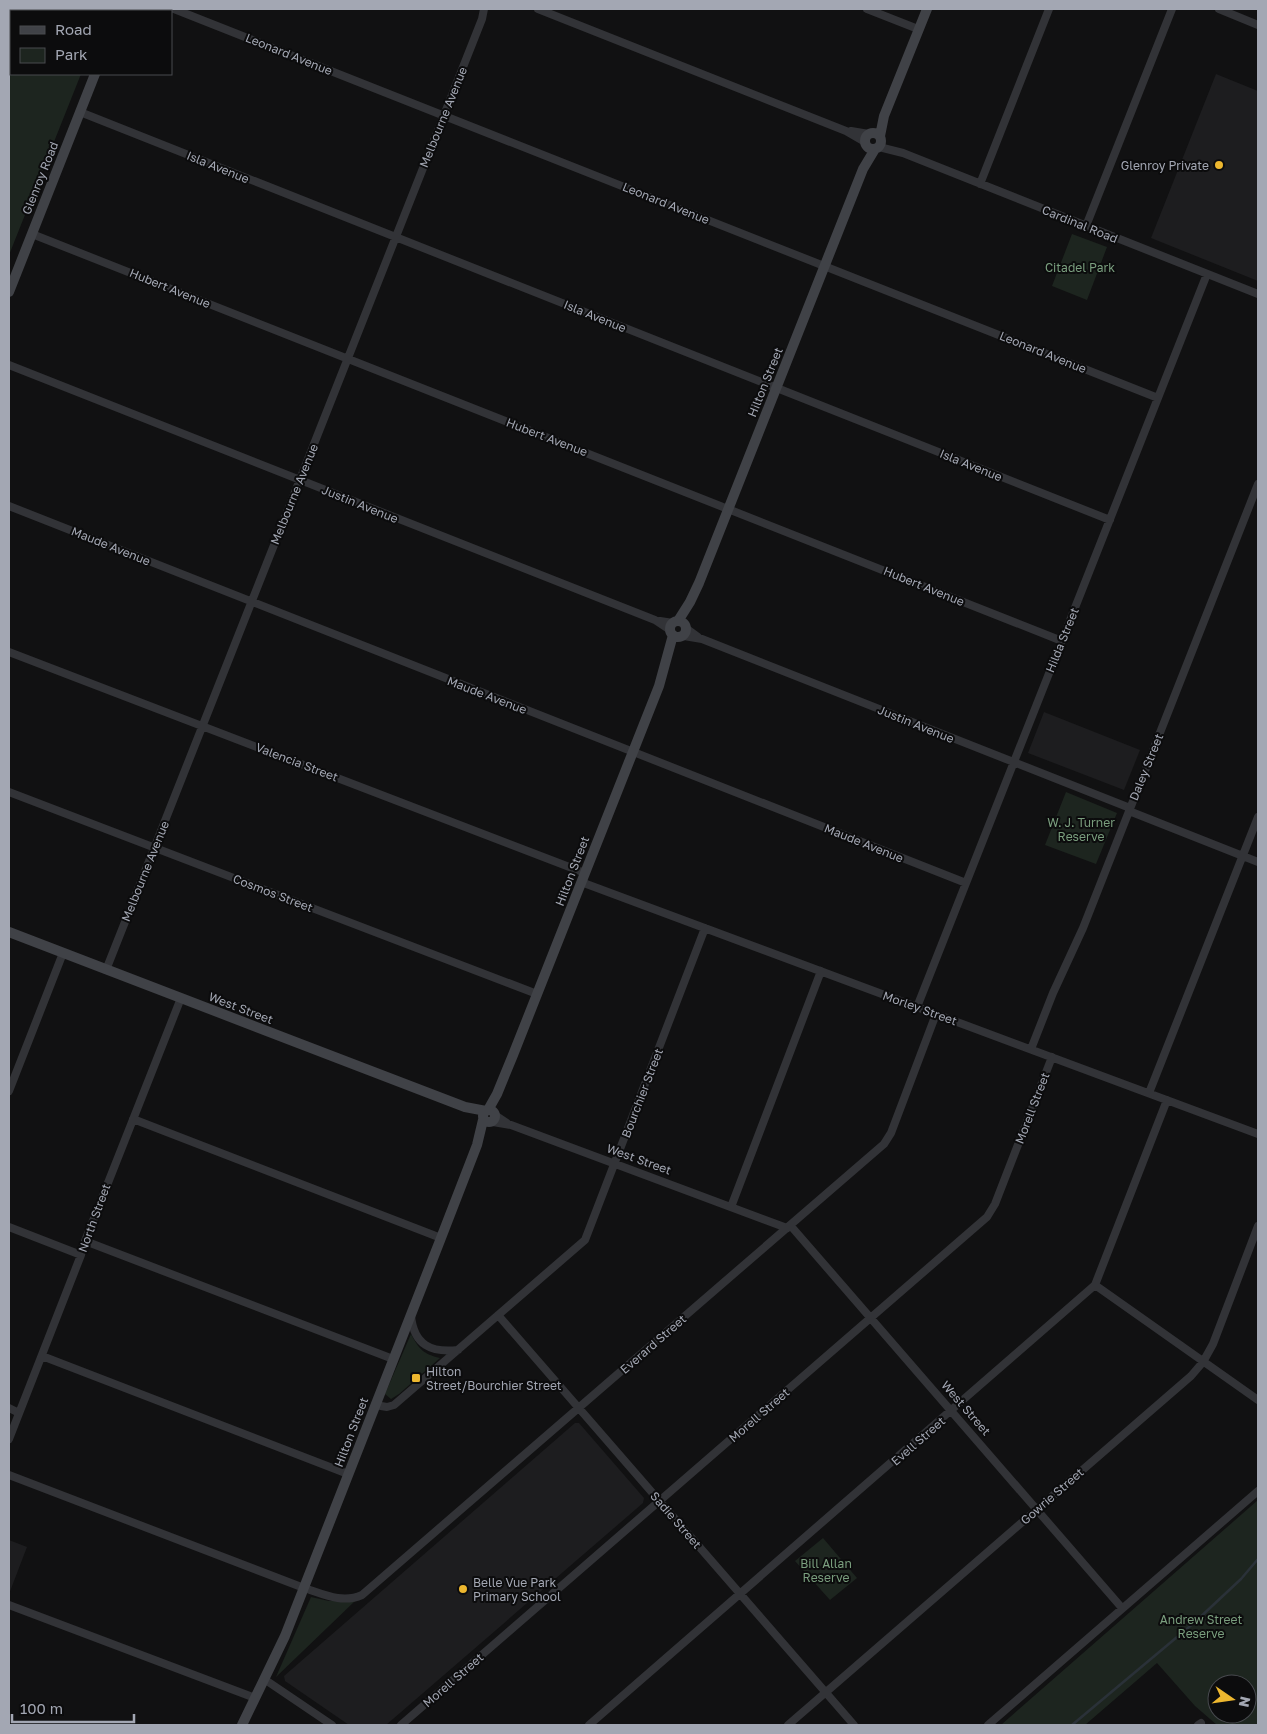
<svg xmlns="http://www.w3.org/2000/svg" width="1267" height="1734" font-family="'Golos Text',sans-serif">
  <rect width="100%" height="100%" fill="#111112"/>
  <path fill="#1d1d1f" d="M1216,74L1258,91V281L1151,238Z
    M1044,712L1140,750L1124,790L1028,753Z
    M575,1423H579L644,1498L643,1503L386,1725H349L285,1681L284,1676Z
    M9,1540L27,1547L9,1594Z"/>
  <path fill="#1d251f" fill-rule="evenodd" d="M9,9H107L106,11H11V74H81L9,255Z
    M1072,234L1107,247L1087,300L1052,286Z
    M1066,792L1117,813L1096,864L1045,845Z
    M411,1334C419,1349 423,1354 440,1358L399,1394L391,1399L385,1394Z
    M1258,1500V1725H1217L1195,1706L1157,1663L1085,1725H1001ZM1217,1684H1247V1714H1217Z
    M823,1538L857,1578L830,1600L795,1561Z
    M311,1597L329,1601H355L276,1677Z"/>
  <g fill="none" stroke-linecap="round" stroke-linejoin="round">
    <path stroke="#2a3138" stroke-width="2.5" d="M1072,1725L1195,1622L1241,1579L1258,1559"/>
    <path stroke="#323337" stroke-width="8" d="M174,9L1158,398
      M538,9L846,131L865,142
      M867,9L918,29
      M1219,9L1258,25
      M80,112L1110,520
      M851,131L869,134
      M879,147L903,153L1258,294
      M980,184L1049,9
      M1086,226L1172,9
      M32,234L1062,641
      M9,365L655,620L670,630
      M9,506L966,883
      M660,621L673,623
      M687,629L698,637
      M684,636L702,639L1130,808
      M9,652L585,873
      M9,792L537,994
      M1129,811L1258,862
      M581,882L1258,1134
      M106,970L482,19L484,9
      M917,1007L1207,274
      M1031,1049L1053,993L1083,928L1258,484
      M9,1091L63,953
      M1149,1093L1258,817
      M495,1115L507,1123
      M133,1119L441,1238
      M493,1122L511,1125L787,1228
      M731,1207L821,971
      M790,1225L1122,1608
      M9,1227L81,1255
      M85,1241L393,1359
      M1095,1285L1258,1400
      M498,1315L854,1725
      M411,1316C414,1345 431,1353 458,1350
      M42,1356L348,1474
      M375,1405L387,1407L394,1405L585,1240L705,928
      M9,1408L19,1413
      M9,1439L81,1255L85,1241L181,998
      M9,1475L304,1588C323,1594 342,1604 362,1595L884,1144L891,1133L936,1014
      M9,1605L255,1698
      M264,1679L332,1725
      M401,1725L987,1217L995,1204L1052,1057
      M589,1725L1095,1285L1167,1100
      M788,1725L1191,1376L1203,1362L1213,1344L1258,1226
      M988,1725L1258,1491
      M1198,1725L1201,1723"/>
    <path stroke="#404247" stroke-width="10" d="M120,11L121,9
      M865 141a8 8 0 1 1 16 0a8 8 0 1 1-16 0Z
      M880,136L884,116L927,9
      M9,292L95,74
      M670 629a8 8 0 1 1 16 0a8 8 0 1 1-16 0Z
      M678,621L690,602L699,583L863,169L875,149
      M9,932L465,1107L486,1111
      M483 1116a6 6 0 1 1 12 0a6 6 0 1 1-12 0Z
      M488,1110L497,1094L513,1055L659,686L673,635
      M242,1725L285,1636L441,1238L477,1145L483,1120"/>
  </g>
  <g fill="#edb72f" stroke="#0c0c0d" stroke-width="2">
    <circle cx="1219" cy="165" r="5"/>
    <rect x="411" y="1373" width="10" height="10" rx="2.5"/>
    <circle cx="463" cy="1589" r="5"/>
  </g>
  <g text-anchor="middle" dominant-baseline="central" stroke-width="4" stroke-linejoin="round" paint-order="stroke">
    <g font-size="12" fill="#a3a7b3" stroke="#0c0c0d">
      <text transform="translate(289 54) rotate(22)">Leonard Avenue</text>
      <text transform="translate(443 117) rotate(-68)">Melbourne Avenue</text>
      <text transform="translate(218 167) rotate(22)">Isla Avenue</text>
      <text transform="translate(40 178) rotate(-68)">Glenroy Road</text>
      <text transform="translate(666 203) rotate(22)">Leonard Avenue</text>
      <text transform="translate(1080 224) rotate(22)">Cardinal Road</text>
      <text transform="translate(170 288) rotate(22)">Hubert Avenue</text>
      <text transform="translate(595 316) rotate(22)">Isla Avenue</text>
      <text transform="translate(1043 352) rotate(22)">Leonard Avenue</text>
      <text transform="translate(765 382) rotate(-68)">Hilton Street</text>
      <text transform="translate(547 437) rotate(21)">Hubert Avenue</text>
      <text transform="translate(971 465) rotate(22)">Isla Avenue</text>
      <text transform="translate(294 494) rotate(-68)">Melbourne Avenue</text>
      <text transform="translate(360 504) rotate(22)">Justin Avenue</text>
      <text transform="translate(111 546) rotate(22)">Maude Avenue</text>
      <text transform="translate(924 586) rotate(22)">Hubert Avenue</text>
      <text transform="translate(1062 640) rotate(-68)">Hilda Street</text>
      <text transform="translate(487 695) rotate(21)">Maude Avenue</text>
      <text transform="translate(916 724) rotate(22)">Justin Avenue</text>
      <text transform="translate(297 762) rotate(21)">Valencia Street</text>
      <text transform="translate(1146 767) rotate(-68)">Daley Street</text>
      <text transform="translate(864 843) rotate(22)">Maude Avenue</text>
      <text transform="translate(145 871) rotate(-68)">Melbourne Avenue</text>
      <text transform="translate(572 871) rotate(-69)">Hilton Street</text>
      <text transform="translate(273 893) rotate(21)">Cosmos Street</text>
      <text transform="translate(241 1008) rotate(21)">West Street</text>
      <text transform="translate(920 1008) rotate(20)">Morley Street</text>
      <text transform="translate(642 1093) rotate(-69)">Bourchier Street</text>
      <text transform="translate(1032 1108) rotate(-69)">Morell Street</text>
      <text transform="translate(639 1159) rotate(20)">West Street</text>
      <text transform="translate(94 1218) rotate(-70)">North Street</text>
      <text transform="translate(653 1344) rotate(-41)">Everard Street</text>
      <text transform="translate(966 1408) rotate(49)">West Street</text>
      <text transform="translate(759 1415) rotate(-41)">Morell Street</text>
      <text transform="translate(351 1432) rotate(-69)">Hilton Street</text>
      <text transform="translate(918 1441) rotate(-41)">Evell Street</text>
      <text transform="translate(1052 1496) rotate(-41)">Gowrie Street</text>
      <text transform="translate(676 1520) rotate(49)">Sadie Street</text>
      <text transform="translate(453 1680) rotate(-41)">Morell Street</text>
    </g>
    <g font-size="12" fill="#a3a7b3" stroke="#0c0c0d" text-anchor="start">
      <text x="1209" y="165" text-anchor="end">Glenroy Private</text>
      <text x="426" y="1371">Hilton<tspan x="426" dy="14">Street/Bourchier Street</tspan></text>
      <text x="473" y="1582">Belle Vue Park<tspan x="473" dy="14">Primary School</tspan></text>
    </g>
    <g font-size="12" fill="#7a9e7e" stroke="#0c0c0d">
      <text x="1080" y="267">Citadel Park</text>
      <text x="1081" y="822">W. J. Turner<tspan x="1081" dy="14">Reserve</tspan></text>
      <text x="826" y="1563">Bill Allan<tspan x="826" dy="14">Reserve</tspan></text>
      <text x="1201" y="1619">Andrew Street<tspan x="1201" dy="14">Reserve</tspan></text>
    </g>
  </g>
  <rect width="1267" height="1734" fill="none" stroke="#a3a7b3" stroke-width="20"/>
  <rect x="10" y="10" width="162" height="65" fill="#0c0c0d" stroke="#484a4f"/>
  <rect x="20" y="26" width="25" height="8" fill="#404247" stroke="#484a4f"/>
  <text x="55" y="35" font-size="15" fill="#a3a7b3">Road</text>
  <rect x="20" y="48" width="25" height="15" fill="#1d251f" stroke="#484a4f"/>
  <text x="55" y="60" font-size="15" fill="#a3a7b3">Park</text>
  <g transform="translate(1232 1699) rotate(103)"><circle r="24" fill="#0c0c0d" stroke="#484a4f"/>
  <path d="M0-4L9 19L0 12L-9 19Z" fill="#edb72f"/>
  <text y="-8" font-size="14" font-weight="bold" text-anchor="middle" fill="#a3a7b3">N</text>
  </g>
  <path d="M12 1714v8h122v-8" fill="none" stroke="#a3a7b3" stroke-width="2.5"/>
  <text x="20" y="1714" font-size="15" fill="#a3a7b3" stroke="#0c0c0d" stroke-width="4" paint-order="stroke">100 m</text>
</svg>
